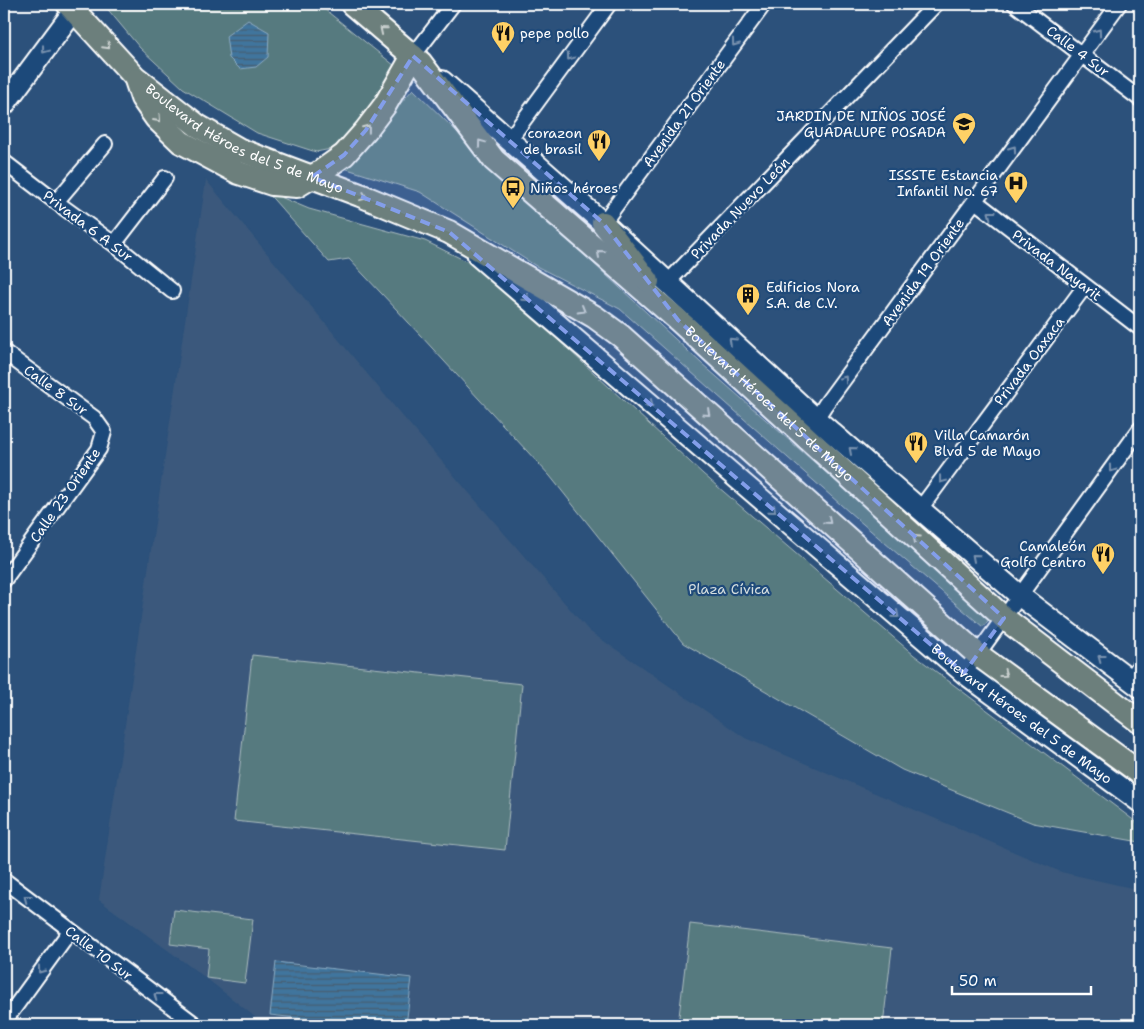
<svg xmlns="http://www.w3.org/2000/svg" width="1144" height="1029" font-family="'Shantell Sans',sans-serif">
  <defs>
    <pattern id="water-rules" width="6" height="5" patternUnits="userSpaceOnUse" patternTransform="scale(1.25)"><rect width="6" height="5" fill="#40749d"/><path d="M0 2.5h6" fill="none" stroke="#475e70"/></pattern>
  </defs>
  <rect width="100%" height="100%" fill="#2c517b"/>
  <filter id="ink" filterUnits="userSpaceOnUse"><feTurbulence type="fractalNoise" baseFrequency=".02" numOctaves="2"/><feDisplacementMap in="SourceGraphic" scale="10" xChannelSelector="R" yChannelSelector="G"/><feConvolveMatrix kernelMatrix="1 2 1 2 8 2 1 2 1" color-interpolation-filters="sRGB"/></filter>
  <g filter="url(#ink)">
    <path fill="#3b597c" d="M206,180L398,411L589,631L745,738L1061,872L1140,890V1025H265L206,978L99,900Z"/>
    <path fill="#577a7f" stroke="#abbcbf" d="M107,4H318L400,70L345,138L331,149L316,152L257,133L183,88L140,48L105,6Z
      M413,89L565,237L701,363L991,617L983,627L849,512L620,309L536,266L420,192L344,168Z
      M266,191L309,209L425,241L468,262L542,325L703,474L914,655L1140,825V842L1033,823L902,770L683,643L550,476L397,310L349,259L329,262Z
      M252,655L522,684L505,850L234,821Z
      M174,910L253,919L245,983L206,978L209,949L170,944Z
      M690,924L892,948L883,1025H678Z"/>
    <path fill="url(#water-rules)" stroke="#8cacc4" d="M248,20L269,32L268,57L256,67L240,69L229,58L226,36Z
      M276,962L412,978L406,1025H358L270,1015Z"/>
    <g fill="none" stroke-linecap="round" stroke-linejoin="round">
      <g stroke="#fff" stroke-width="18">
        <path id="street" d="M1015,4L1140,99
          M413,56L453,4
          M509,140L609,4
          M4,162L56,202L114,244L172,291
          M975,201L1140,328
          M56,202L105,144
          M603,223L764,4
          M114,244L165,178
          M668,282L936,4
          M4,352L94,418L104,432L99,449L4,580
          M816,419L825,405L1119,4
          M920,509L1085,286
          M964,673L1140,429
          M1130,679L1140,665
          M4,880L196,1025
          M4,1022L70,931"/>
      </g>
      <g stroke="#fff" stroke-width="24">
        <g id="secondary">
          <path d="M442,81L603,223L816,419L1020,596L1140,687"/>
          <path d="M4,105L79,4"/>
          <path id="s1" d="M478,256L964,673L1140,802"/>
        </g>
      </g>
      <g stroke="#fff" stroke-width="26">
        <g id="primary">
          <path id="s2" d="M68,4L135,77L198,126L240,150L360,195L449,232L595,317L621,336L977,654L1140,773"/>
          <path id="s3" d="M352,4L421,63L494,160L678,320L1004,618L1140,722"/>
          <path d="M136,80L142,98L156,118L181,142L239,173L272,184L297,186L320,172L344,155L366,130L385,105L413,56"/>
          <path d="M603,223L648,281"/>
        </g>
      </g>
      <use href="#street" stroke="#1f4a7a" stroke-width="14"/>
      <use href="#secondary" stroke="#1f4a7a" stroke-width="20"/>
      <use href="#primary" stroke="#6c7f7c" stroke-width="22"/>
    </g>
    <defs><path id="oneway-chevron" d="M-2-3.5L2.5 0L-2 3.5" fill="none" stroke-width="1.6" stroke-linecap="round" stroke-linejoin="round" transform="scale(1.25)"/></defs>
    <g stroke="#ccd2d1">
      <use href="#oneway-chevron" transform="translate(383 30) rotate(-140)"/>
      <use href="#oneway-chevron" transform="translate(107 46) rotate(47)"/>
      <use href="#oneway-chevron" transform="translate(158 119) rotate(48)"/>
      <use href="#oneway-chevron" transform="translate(367 128) rotate(-52)"/>
      <use href="#oneway-chevron" transform="translate(481 143) rotate(-127)"/>
      <use href="#oneway-chevron" transform="translate(364 197) rotate(22)"/>
      <use href="#oneway-chevron" transform="translate(600 253) rotate(-139)"/>
      <use href="#oneway-chevron" transform="translate(582 310) rotate(30)"/>
      <use href="#oneway-chevron" transform="translate(707 413) rotate(42)"/>
      <use href="#oneway-chevron" transform="translate(828 521) rotate(42)"/>
      <use href="#oneway-chevron" transform="translate(916 538) rotate(-138)"/>
      <use href="#oneway-chevron" transform="translate(1004 674) rotate(36)"/>
    </g>
    <g stroke="#7992af">
      <use href="#oneway-chevron" transform="translate(1098 32) rotate(-54)"/>
      <use href="#oneway-chevron" transform="translate(735 43) rotate(126)"/>
      <use href="#oneway-chevron" transform="translate(45 50) rotate(127)"/>
      <use href="#oneway-chevron" transform="translate(570 57) rotate(126)"/>
      <use href="#oneway-chevron" transform="translate(1013 149) rotate(-54)"/>
      <use href="#oneway-chevron" transform="translate(991 214) rotate(-143)"/>
      <use href="#oneway-chevron" transform="translate(526 298) rotate(41)"/>
      <use href="#oneway-chevron" transform="translate(732 341) rotate(-137)"/>
      <use href="#oneway-chevron" transform="translate(844 379) rotate(-54)"/>
      <use href="#oneway-chevron" transform="translate(650 404) rotate(41)"/>
      <use href="#oneway-chevron" transform="translate(852 450) rotate(-139)"/>
      <use href="#oneway-chevron" transform="translate(1112 469) rotate(126)"/>
      <use href="#oneway-chevron" transform="translate(942 480) rotate(127)"/>
      <use href="#oneway-chevron" transform="translate(773 510) rotate(41)"/>
      <use href="#oneway-chevron" transform="translate(975 557) rotate(-139)"/>
      <use href="#oneway-chevron" transform="translate(896 615) rotate(41)"/>
      <use href="#oneway-chevron" transform="translate(1101 658) rotate(-143)"/>
      <use href="#oneway-chevron" transform="translate(27 898) rotate(-142)"/>
      <use href="#oneway-chevron" transform="translate(41 970) rotate(126)"/>
      <use href="#oneway-chevron" transform="translate(157 996) rotate(-143)"/>
    </g>
  </g>
  <path fill="#839eea" fill-opacity="0.2" stroke="#839eea" stroke-width="4" stroke-dasharray="10 6" stroke-linejoin="round" d="M413,56L603,223L678,320L1004,618L964,673L449,232L312,177L344,155L366,130Z"/>
  <defs>
    <g id="restaurant-pin" transform="scale(1.25)"><path d="M0 17L-7.5 6A9.5 9.5 0 1 1 7.5 6Z" fill="#ffd166" stroke="#1f4a7a"/><path d="M-5-6h1v4h1v-4h1v4h1v-4h1v5L-1.5 .5V6h-2V.5L-5-1ZM5-6V6H3V1.5H1.5Q1.5-4 5-6Z" fill="#111"/></g>
    <g id="school-pin" transform="scale(1.25)"><path d="M0 17L-7.5 6A9.5 9.5 0 1 1 7.5 6Z" fill="#ffd166" stroke="#1f4a7a"/><path d="M0-5L7-2L0 1L-7-2ZM-4 1L0 2.5L4 1V4Q0 6-4 4Z" fill="#111"/></g>
    <g id="hospital-pin" transform="scale(1.25)"><path d="M0 17L-7.5 6A9.5 9.5 0 1 1 7.5 6Z" fill="#ffd166" stroke="#1f4a7a"/><path d="M-5-5h3v3.5h4V-5h3V5h-3V1.5h-4V5h-3Z" fill="#111"/></g>
    <g id="bus-pin" transform="scale(1.25)"><path d="M0 17L-7.5 6A9.5 9.5 0 1 1 7.5 6Z" fill="#ffd166" stroke="#1f4a7a"/><path d="M-5-6H5V4H4V6H2V4H-2V6H-4V4H-5ZM-3.5-4V0h7V-4ZM-3.5 1.2v1.5H-2V1.2ZM2 1.2v1.5H3.5V1.2Z" fill="#111"/></g>
    <g id="building-pin" transform="scale(1.25)"><path d="M0 17L-7.5 6A9.5 9.5 0 1 1 7.5 6Z" fill="#ffd166" stroke="#1f4a7a"/><path d="M-4-6H4V6H1V3H-1V6H-4ZM-2.5-4.3h1.7v1.8h-1.7ZM.8-4.3h1.7v1.8H.8ZM-2.5-1h1.7V.8h-1.7ZM.8-1h1.7V.8H.8Z" fill="#111"/></g>
  </defs>
  <g fill-rule="evenodd">
    <use href="#restaurant-pin" x="503" y="33"/>
    <use href="#school-pin" x="964" y="124"/>
    <use href="#restaurant-pin" x="599" y="141"/>
    <use href="#hospital-pin" x="1016" y="183"/>
    <use href="#bus-pin" x="513" y="188"/>
    <use href="#building-pin" x="748" y="295"/>
    <use href="#restaurant-pin" x="916" y="443"/>
    <use href="#restaurant-pin" x="1103" y="554"/>
  </g>
  <g text-anchor="middle" dominant-baseline="central" stroke-width="4.5" stroke-linejoin="round" paint-order="stroke">
    <g font-size="14" fill="#fff" stroke="#1f4a7a" text-anchor="start">
      <text x="520" y="33">pepe pollo</text>
      <text x="946" y="116" text-anchor="end">JARDIN DE NIÑOS JOSÉ<tspan x="946" dy="16">GUADALUPE POSADA</tspan></text>
      <text x="582" y="133" text-anchor="end">corazon<tspan x="582" dy="16">de brasil</tspan></text>
      <text x="998" y="175" text-anchor="end">ISSSTE Estancia<tspan x="998" dy="16">Infantil No. 67</tspan></text>
      <text x="530" y="188">Niños héroes</text>
      <text x="766" y="287">Edificios Nora<tspan x="766" dy="16">S.A. de C.V.</tspan></text>
      <text x="934" y="435">Villa Camarón<tspan x="934" dy="16">Blvd 5 de Mayo</tspan></text>
      <text x="1086" y="546" text-anchor="end">Camaleón<tspan x="1086" dy="16">Golfo Centro</tspan></text>
    </g>
    <g font-size="14" fill="#fff" stroke="#1f4a7a">
      <text transform="translate(1078 51) rotate(37)">Calle 4 Sur</text>
      <text transform="translate(684 113) rotate(-54)">Avenida 21 Oriente</text>
      <text stroke="none"><textPath href="#s2" startOffset="226">Boulevard Héroes del 5 de Mayo</textPath></text>
      <text transform="translate(740 208) rotate(-46)">Privada Nuevo León</text>
      <text transform="translate(88 226) rotate(37)">Privada 6 A Sur</text>
      <text transform="translate(1057 265) rotate(37)">Privada Nayarit</text>
      <text transform="translate(923 272) rotate(-54)">Avenida 19 Oriente</text>
      <text transform="translate(1029 361) rotate(-53)">Privada Oaxaca</text>
      <text transform="translate(56 390) rotate(36)">Calle 8 Sur</text>
      <text stroke="none"><textPath href="#s3" startOffset="580">Boulevard Héroes del 5 de Mayo</textPath></text>
      <text transform="translate(65 495) rotate(-55)">Calle 23 Oriente</text>
      <text stroke="none"><textPath href="#s1" startOffset="711">Boulevard Héroes del 5 de Mayo</textPath></text>
      <text transform="translate(99 953) rotate(37)">Calle 10 Sur</text>
    </g>
    <g font-size="14" fill="#d5dedf" stroke="#1f4a7a">
      <text x="729" y="589">Plaza Cívica</text>
    </g>
  </g>
  <rect width="1144" height="1029" fill="none" stroke="#1f4a7a" stroke-width="20"/>
  <rect x="10" y="10" width="1124" height="1009" fill="none" stroke="#fff" stroke-width="2" filter="url(#ink)"/>
  <path d="M952 986v8h139v-8" fill="none" stroke="#ffffff" stroke-width="2.5"/>
  <text x="959" y="986" font-size="15" fill="#ffffff" stroke="#1f4a7a" stroke-width="4" paint-order="stroke">50 m</text>
</svg>
